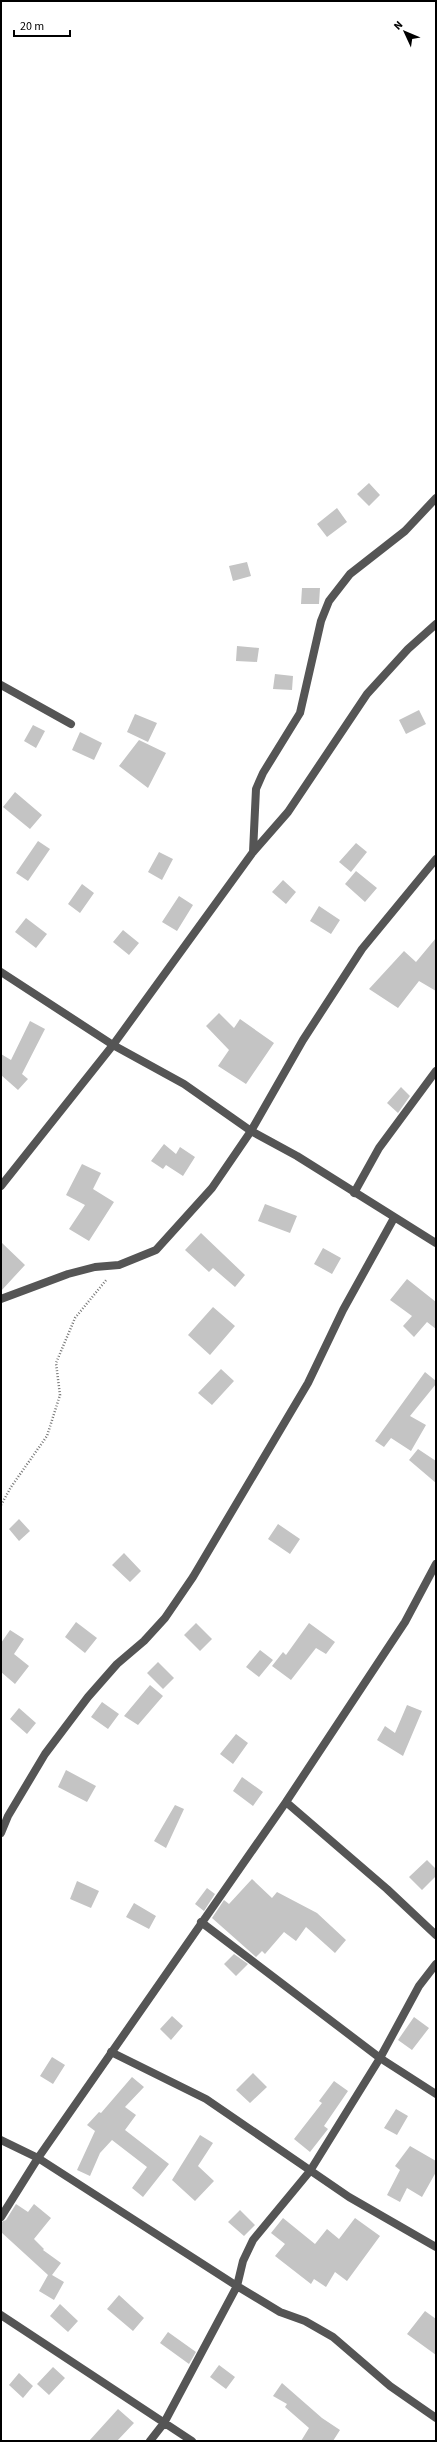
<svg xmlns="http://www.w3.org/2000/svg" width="437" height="2442" font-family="'Source Sans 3',sans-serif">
  <rect width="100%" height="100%" fill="#fff"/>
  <path fill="#c4c4c4" d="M369,483L380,495L369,506L357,494Z
    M337,508L347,522L327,537L317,524Z
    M247,562L251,576L233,581L229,566Z
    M302,588H320L319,604H301Z
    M237,646L259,648L257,662L236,661Z
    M275,674L293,676L292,690L273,689Z
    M419,710L426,724L406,734L399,720Z
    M135,714L157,723L148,742L127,732Z
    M33,725L45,731L36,748L24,741Z
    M80,732L102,743L94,760L72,750Z
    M139,740L166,753L148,788L119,766Z
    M15,792L42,815L30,829L3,807Z
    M38,841L50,849L28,881L16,873Z
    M356,843L367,852L351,872L339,862Z
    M159,852L173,859L162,880L148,872Z
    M356,871L377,888L365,902L345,884Z
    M283,880L296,892L286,904L272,892Z
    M82,884L94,893L80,913L68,904Z
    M179,896L193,905L177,931L162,922Z
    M319,906L340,920L331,934L310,921Z
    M26,918L47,934L36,948L15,932Z
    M123,930L139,943L129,955L113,942Z
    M436,938V991L419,981L398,1008L369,989L404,951L416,962Z
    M219,1013L234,1028L240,1019L274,1043L246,1084L218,1066L229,1050L206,1026Z
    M30,1021L45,1029L22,1074L28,1079L18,1090L1,1075V1054L11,1060Z
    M401,1087L410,1096L398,1113L387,1103Z
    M164,1144L176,1154L180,1147L195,1157L183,1176L166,1165L163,1169L151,1161Z
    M82,1164L101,1173L93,1189L114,1202L89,1241L69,1229L85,1205L66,1195Z
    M265,1204L297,1216L290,1233L258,1221Z
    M201,1233L245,1275L235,1287L213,1268L209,1272L185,1250Z
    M1,1242L25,1265L1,1291Z
    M323,1248L341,1258L332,1274L314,1264Z
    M407,1279L436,1302V1329L427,1322L414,1337L403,1326L412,1316L390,1300Z
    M213,1307L235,1326L210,1355L188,1335Z
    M221,1369L234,1381L212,1405L198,1393Z
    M425,1372L436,1381V1384L410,1416L426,1425L411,1451L391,1438L384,1447L375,1441Z
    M418,1449L436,1461V1483L409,1460Z
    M19,1519L30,1531L19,1541L9,1529Z
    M278,1524L300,1539L290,1554L268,1539Z
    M124,1553L141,1571L130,1582L112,1565Z
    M76,1622L97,1638L85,1653L65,1637Z
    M196,1623L212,1639L200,1651L184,1635Z
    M309,1623L335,1642L326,1654L316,1648L291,1680L272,1666L283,1652L286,1655Z
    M10,1630L24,1639L14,1654L29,1666L15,1684L1,1672V1643Z
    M260,1650L273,1660L259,1677L246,1667Z
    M158,1662L174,1678L163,1689L147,1673Z
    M150,1685L163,1696L138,1725L124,1716Z
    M102,1702L119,1714L108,1729L91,1717Z
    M407,1705L422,1711L403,1756L377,1740L385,1726L395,1733Z
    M19,1708L36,1723L27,1734L10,1719Z
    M236,1734L248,1743L233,1764L220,1754Z
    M66,1770L96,1786L87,1802L58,1787Z
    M242,1777L263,1792L253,1806L233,1791Z
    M175,1805L184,1809L166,1848L154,1841Z
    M427,1860L436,1869V1876L422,1890L409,1877Z
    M252,1879L272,1898L277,1892L317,1913L346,1940L335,1953L306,1927L296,1941L284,1932L265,1954L262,1951L256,1957L212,1918L224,1900L229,1904Z
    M77,1881L99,1891L91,1908L70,1899Z
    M207,1888L215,1894L204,1911L195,1904Z
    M134,1903L156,1916L149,1929L126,1917Z
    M234,1954L248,1964L236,1976L224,1964Z
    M172,2016L183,2026L171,2040L160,2029Z
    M414,2017L429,2028L412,2050L398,2040Z
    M52,2057L65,2065L53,2084L40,2076Z
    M253,2073L267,2087L250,2103L236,2090Z
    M132,2077L144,2087L125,2107L136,2115L125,2130L169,2164L143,2197L132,2188L147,2167L112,2140L100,2153L90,2176L77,2170L95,2131L87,2125L99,2112L101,2113Z
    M334,2081L348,2091L324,2126L328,2129L310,2152L294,2139L322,2103L319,2101Z
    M396,2109L408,2116L397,2135L384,2128Z
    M200,2135L213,2143L198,2166L214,2181L195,2201L172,2180Z
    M410,2146L436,2161V2172L422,2197L407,2188L400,2202L387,2195L400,2170L395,2166Z
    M16,2204L28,2212L34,2204L51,2218L34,2239L44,2249L43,2250L61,2263L52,2275L64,2282L54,2300L39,2291L48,2275L1,2232V2222L6,2220Z
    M240,2210L255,2225L244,2236L228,2222Z
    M283,2218L315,2244L327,2229L339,2239L355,2218L380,2236L347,2281L335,2272L326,2287L314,2279L311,2284L275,2256L285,2244L271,2233Z
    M119,2295L144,2318L133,2331L107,2309Z
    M60,2304L78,2321L68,2332L50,2316Z
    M425,2311L436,2319V2355L407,2334Z
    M168,2332L196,2352L189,2364L160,2343Z
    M219,2365L235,2377L226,2389L210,2377Z
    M53,2367L65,2378L49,2395L37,2384Z
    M19,2373L33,2386L23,2398L9,2385Z
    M282,2383L322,2418L340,2430L333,2441H301L309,2428L285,2407L287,2404L273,2396Z
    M118,2409L134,2423L117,2441H89Z"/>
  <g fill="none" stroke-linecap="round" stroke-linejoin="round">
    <path stroke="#777" stroke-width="2.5" stroke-dasharray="1 2" stroke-linecap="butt" d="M1,1505L11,1487L47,1436L60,1395L56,1363L75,1318L107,1279"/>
    <path stroke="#555" stroke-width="8" d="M1,685L71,724
      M253,852L256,789L263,773L300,713L321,621L329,601L350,574L405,531L436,498
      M1,972L113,1045L184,1084L251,1131L297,1156L436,1243
      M1,1186L113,1045L253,852L288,812L367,694L408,649L436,624
      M354,1193L379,1148L436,1071
      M1,1299L68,1274L95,1267L119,1265L156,1250L212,1188L251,1131L303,1040L362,949L436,859
      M286,1802L387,1889L436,1935
      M1,1833L8,1816L45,1754L88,1697L117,1664L144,1641L165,1618L193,1577L308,1383L343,1310L394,1218
      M201,1922L380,2058L436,2094
      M111,2052L206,2099L349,2197L436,2247
      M1,2140L38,2158L237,2286L280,2312L305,2321L333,2337L390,2386L436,2418
      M1,2217L38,2158L286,1802L405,1622L436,1564
      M1,2315L192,2441
      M150,2441L164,2423L237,2286L243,2261L253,2240L310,2171L380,2058L419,1986L436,1964"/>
  </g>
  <rect width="437" height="2442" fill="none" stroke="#000000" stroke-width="4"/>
  <g transform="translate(405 32) rotate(314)" stroke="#ffffff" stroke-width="3" paint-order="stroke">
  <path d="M0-3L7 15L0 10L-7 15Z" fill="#000000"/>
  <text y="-6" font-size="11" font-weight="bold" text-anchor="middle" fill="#000000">N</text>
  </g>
  <path d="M14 30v6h56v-6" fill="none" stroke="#000000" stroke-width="2"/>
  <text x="20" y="30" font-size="12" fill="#000000" stroke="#ffffff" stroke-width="3" paint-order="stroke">20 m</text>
</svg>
